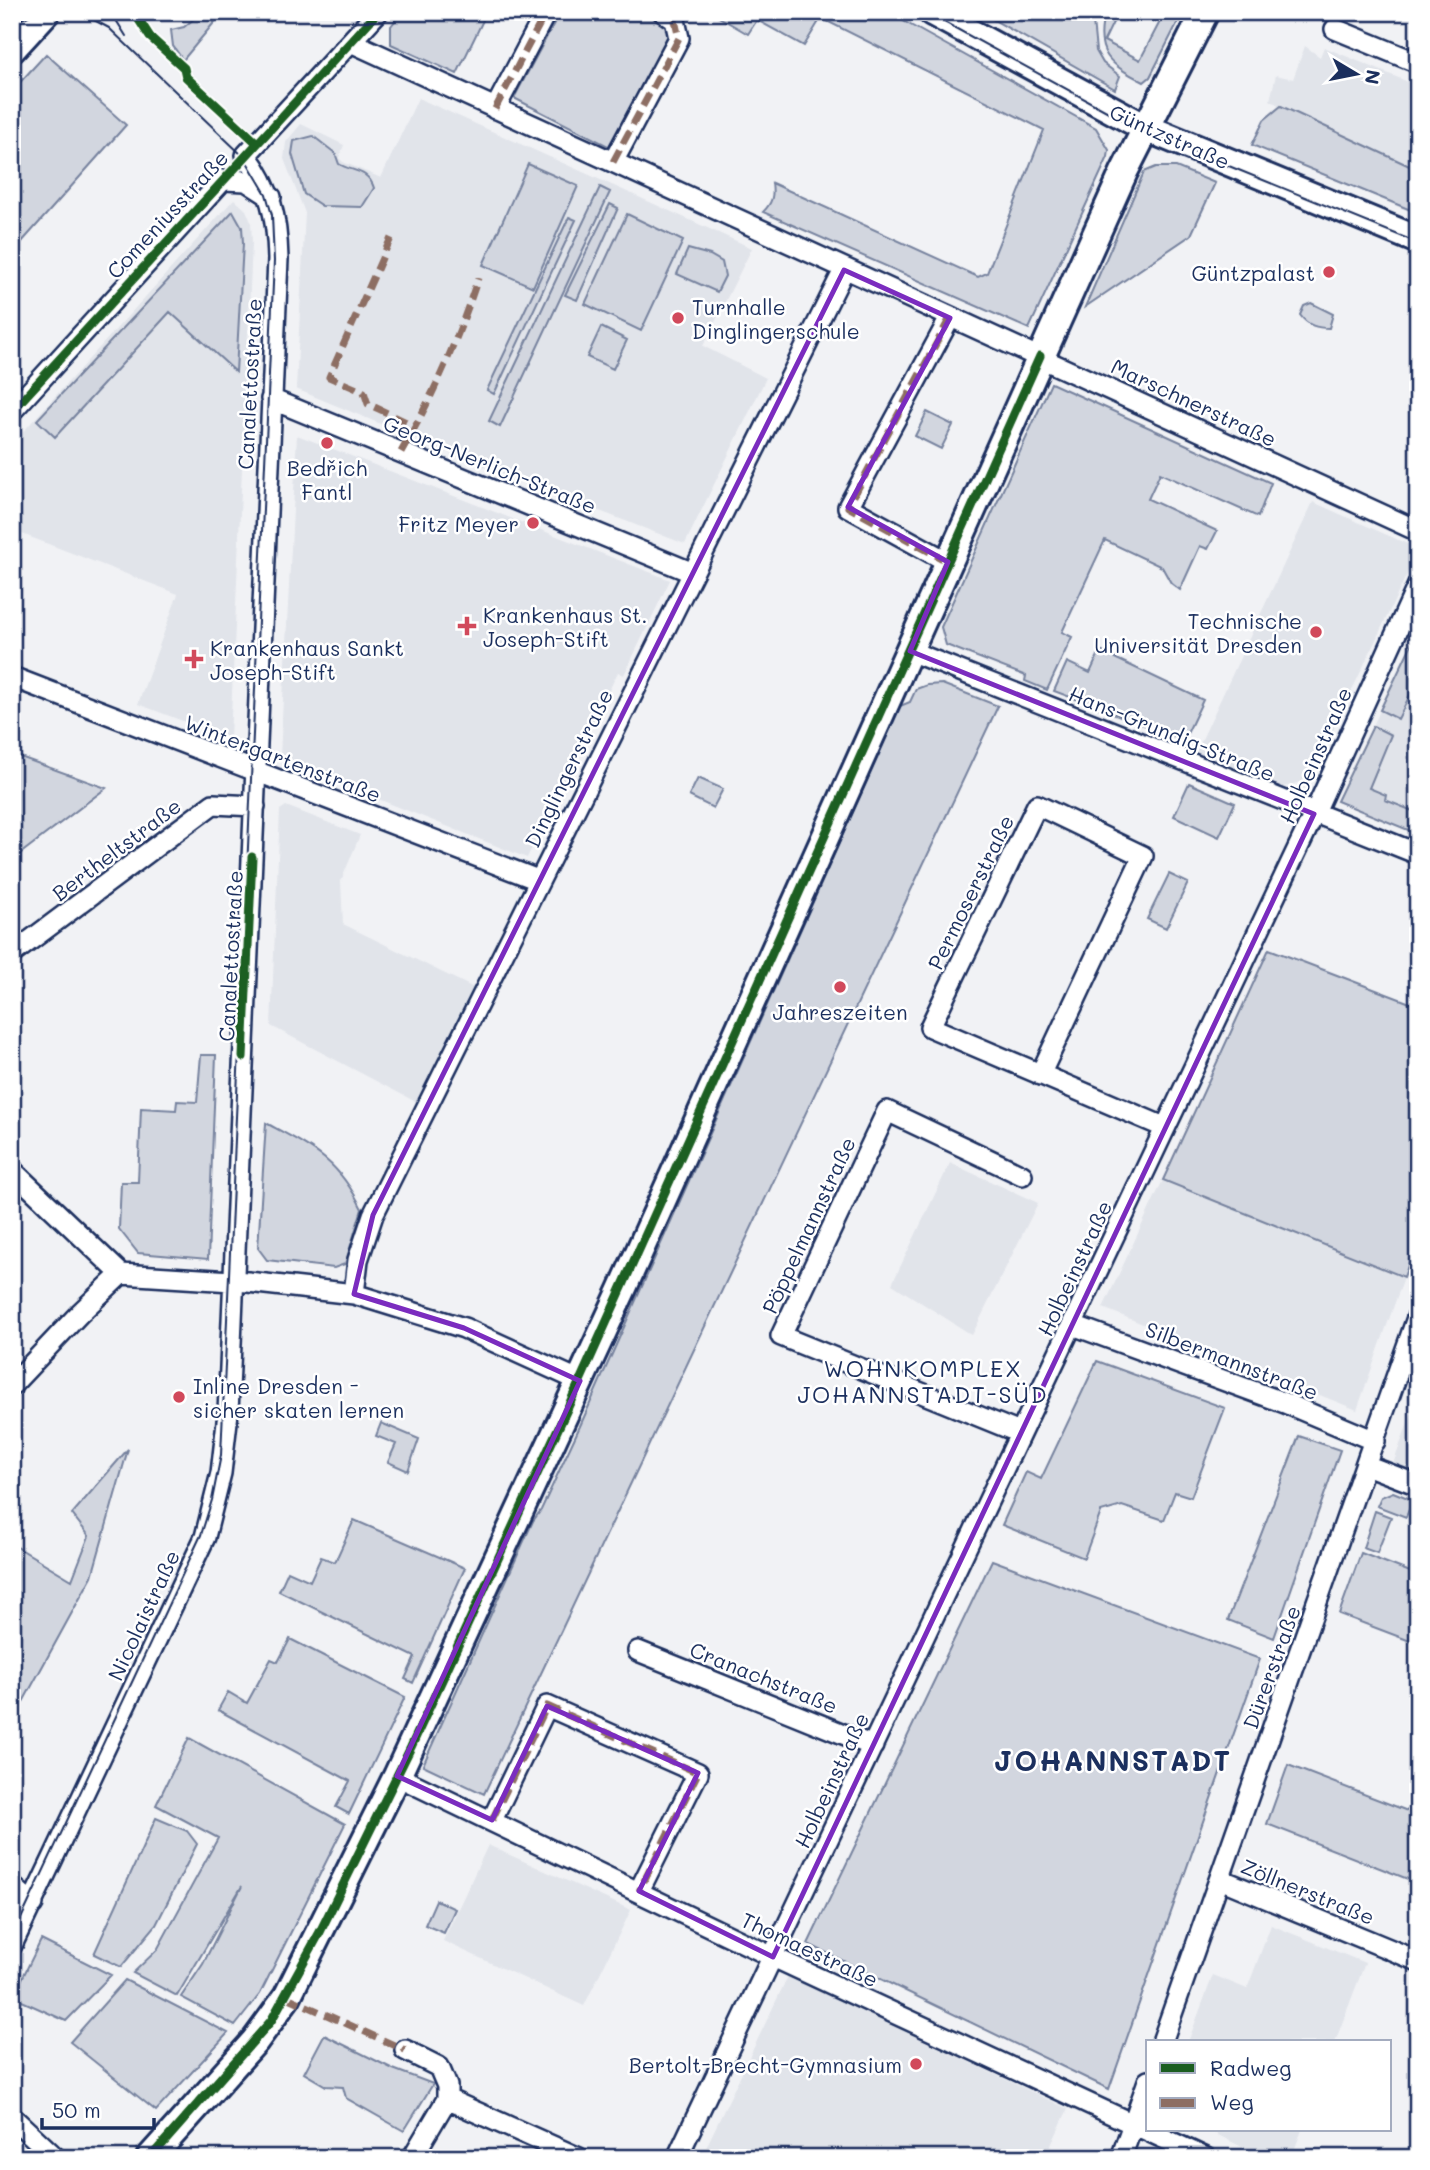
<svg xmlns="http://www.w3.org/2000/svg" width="1430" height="2170" font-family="Mali,sans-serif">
  <rect width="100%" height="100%" fill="#f1f2f5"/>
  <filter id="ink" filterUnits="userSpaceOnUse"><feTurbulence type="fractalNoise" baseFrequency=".0143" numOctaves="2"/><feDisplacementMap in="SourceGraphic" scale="14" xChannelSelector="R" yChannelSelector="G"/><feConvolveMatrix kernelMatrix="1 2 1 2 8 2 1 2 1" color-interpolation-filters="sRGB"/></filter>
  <g filter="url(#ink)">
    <path fill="#e1e4ea" d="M1305,46L1320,57L1324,47L1418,86V215L1252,145L1264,120L1280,106L1270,100L1276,75L1293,79Z
      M418,98L752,248L703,346L766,378L685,544L468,460L296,389L305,213L284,159L286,142L301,124L344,145L339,158L343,162L381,178Z
      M234,199L246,210L251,222L252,243L230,739L138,704L178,594L12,530V444Z
      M297,435L670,580L624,675L618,672L527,858L285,762L280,756Z
      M1313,502L1414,547L1416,555L1310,779L1284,787L1196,752Z
      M1418,631V834L1337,801Z
      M286,806L360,835L341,881L343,924L476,989L418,1103L271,1026L280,810Z
      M950,1163L1038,1203L972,1335L892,1284Z
      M1163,1180L1404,1277L1357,1410L1103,1308Z
      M1418,1395V1474L1393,1464Z
      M488,1845L631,1910L584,2006L443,1941Z
      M1271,1925L1365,1963L1335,2042H1188L1213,1975L1247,1989Z
      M788,1976L1068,2109L1045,2158H701Z
      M1208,2130H1302L1291,2158H1264Z"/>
    <path fill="#d2d6df" stroke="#76829e" stroke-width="2" d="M202,12H223L183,60L173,46L171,30L184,27Z
      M402,12H487L457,74L391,44V26Z
      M560,12H650L672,25L675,35L610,147L514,98Z
      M887,12L1096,128L1109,150L1108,157L1029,329L763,212C772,203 774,196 772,183L978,277L987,273L1044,130L821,18L804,46L757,20L748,34L712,13Z
      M980,12H1092L1096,51L1103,63L1120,76L1115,89Z
      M1105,12H1118L1104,41L1140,60L1165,12H1183L1150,77L1144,82C1110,65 1093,53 1105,12Z
      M46,54L126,125L12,253V91Z
      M1281,106L1418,170V213L1252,145L1264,120Z
      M313,136L335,153L339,164C352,172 368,169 374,188L362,207L322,206L304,194L292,154L294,141Z
      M528,164L578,186L533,287L483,265Z
      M1156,167H1176L1215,183L1191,235L1085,307L1144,172Z
      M600,187L610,192L500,427L489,421Z
      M610,204L618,208L577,300L565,295Z
      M233,211L242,227L243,243L236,372L170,312L55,437L37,420Z
      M627,214L683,241L641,331L585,304Z
      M569,217L576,220L494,394L487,390Z
      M688,249L710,255L722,262L725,276L717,292L677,274Z
      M1311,303L1333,314L1329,328C1317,328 1308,326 1300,315L1304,306Z
      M601,327L627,340L613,369L587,357Z
      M1051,383L1271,483L1258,517L1160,473L1148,499L1217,531L1208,549L1200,546L1180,590L1171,583L1162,567L1105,540L1062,632L1072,637L1047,690L1025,681L1026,676L946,645L941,627Z
      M927,412L953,425L941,449L915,436Z
      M1418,631V679L1398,719L1380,710Z
      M1100,651L1203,700L1184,740L1054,691L1067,662L1090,673Z
      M942,684L998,706L484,1794L423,1765L533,1521L541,1510L580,1426L900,706L910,702L916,689L927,685Z
      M1373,726L1391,735L1369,788L1386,795L1385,800L1418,813V834L1337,801Z
      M12,754L106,788L12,860Z
      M698,778L723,789L713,808L689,796Z
      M1189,783L1235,803L1219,837L1174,816Z
      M1169,874L1188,883L1166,928L1147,919Z
      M1269,949L1418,1006V1237L1404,1277L1163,1180Z
      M201,1055H216L208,1259L138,1253L119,1229L121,1182H138L141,1108L176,1110L177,1101L197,1102Z
      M266,1123C312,1148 338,1159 362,1209L345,1264L334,1268L267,1260L258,1248Z
      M1097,1361L1225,1408L1191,1497L1175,1492L1164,1520L1122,1506L1101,1512L1084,1558L1002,1525L1026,1472L1041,1479Z
      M381,1423L419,1439L408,1471L388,1462L396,1444L376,1436Z
      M1299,1436L1340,1450L1274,1638L1228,1620Z
      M128,1449L92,1576L12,1722V1544L72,1580L89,1536L72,1514Z
      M1393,1492L1413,1500L1406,1517L1377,1506L1381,1497Z
      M1375,1511L1391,1517L1377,1553L1363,1548Z
      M354,1520L465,1568L413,1683L405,1679L415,1657L279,1591L288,1571L310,1581L321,1557L335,1562Z
      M1361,1553L1418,1575V1644L1339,1614Z
      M992,1560L1260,1659L1109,2089L808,1944Z
      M290,1639L405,1697L349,1814L336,1807L350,1781L218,1710L228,1692L247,1703L271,1659L278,1662Z
      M189,1738L345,1824L260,1994L235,2026L181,1997L203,1964L242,1886L177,1996L133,1973L157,1950L218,1838L156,1805Z
      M1288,1765L1418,1815V1883L1267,1824Z
      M156,1818L187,1831L197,1844L156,1925L121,1967L94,1954Z
      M436,1900L455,1909L444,1933L425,1925Z
      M41,1940L111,1975L66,2021L13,1997Z
      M125,1980L228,2033L156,2111L70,2042Z
      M324,2035L393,2069L433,2084L404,2131L346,2098L343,2087L326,2086L304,2073Z"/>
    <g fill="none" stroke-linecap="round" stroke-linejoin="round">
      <g stroke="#1b2f5e" stroke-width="24">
        <path id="minor" d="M1335,29L1418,63
          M351,42L1418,531
          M495,109L546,12
          M613,162L679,38L675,20L663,12
          M271,399L691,572
          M12,411L223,180L246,181L271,197
          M948,562L848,507L950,318
          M910,651L1418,854
          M12,677L538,880
          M12,954L213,804L255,806
          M1040,1075L1143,856L1037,805L930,1027L1164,1127
          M12,1170L121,1274L248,1282L354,1294L464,1328L580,1381
          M354,1294L358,1260L373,1215L844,270
          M1073,1325L1285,1403L1375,1441
          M12,1385L80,1313L121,1274
          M1020,1433L781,1336L887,1111L1022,1175
          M1366,1465L1418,1485
          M638,1651L873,1746
          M397,1776L773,1957L1206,2158
          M492,1820L547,1706L698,1773L639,1891
          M1220,1879L1418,1961
          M12,1886L33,1904
          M12,1945L205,1537L221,1473L228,1413L278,259C277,218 271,188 246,155L378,12
          M1162,2042L1418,1315
          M405,2050L439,2067L447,2086V2099
          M447,2099L579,2158
          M12,2117L56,2158
          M412,2158L447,2099
          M677,2158L1314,814L1418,585
          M1121,2158L1148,2081"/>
      </g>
      <g stroke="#1b2f5e" stroke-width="32">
        <path id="major" d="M932,12L1144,127L1418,240
          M12,49L46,12
          M150,2158L255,2041L287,1997L397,1776L622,1290L1124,172L1205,12"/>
      </g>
      <use href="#minor" stroke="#fff" stroke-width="19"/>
      <use href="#major" stroke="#fff" stroke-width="26"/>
      <path stroke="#1b2f5e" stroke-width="2" d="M111,12L126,36
        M926,12L1143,131L1418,243
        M12,24L36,12
        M12,1938L201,1535L212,1500L221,1455L274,261L272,215L266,194L244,157L109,28L79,12"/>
      <path stroke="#8d6e63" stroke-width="7" stroke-dasharray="14 7" stroke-linecap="butt" d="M495,109L546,12
        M613,162L679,38L675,20L663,12
        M391,238L329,377L364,392L368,404L417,427
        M401,452C433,397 458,339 478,278
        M948,562L848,507L950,318
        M492,1820L547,1706L698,1773L639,1891
        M287,1997L405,2050"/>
      <g stroke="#fff" stroke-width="13">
        <path id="cycleway" d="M134,12L150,37L184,68L186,77L257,143
          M12,411L378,12
          M243,1057L252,857
          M150,2158L271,2021L320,1932L411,1747L580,1381L1040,356"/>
      </g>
      <use href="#cycleway" stroke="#1b5e20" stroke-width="9"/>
    </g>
  </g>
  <path fill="none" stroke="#7b2cbf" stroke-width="5" stroke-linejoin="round" d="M844,270L950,318L848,507L948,562L910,651L1314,814L773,1957L639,1891L698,1773L547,1706L492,1820L397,1776L580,1381L464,1328L354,1294L373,1215Z"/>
  <g fill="#d1495b" stroke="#fff" stroke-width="2.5">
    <circle cx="1329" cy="272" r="7"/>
    <circle cx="678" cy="318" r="7"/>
    <circle cx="327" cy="443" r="7"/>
    <circle cx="533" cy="523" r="7"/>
    <path d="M463.5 615.5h7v7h7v7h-7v7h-7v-7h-7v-7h7z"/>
    <circle cx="1316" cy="632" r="7"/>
    <path d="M190.5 648.5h7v7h7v7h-7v7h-7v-7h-7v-7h7z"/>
    <circle cx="840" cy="987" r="7"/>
    <circle cx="179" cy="1397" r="7"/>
    <circle cx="916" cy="2064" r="7"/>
  </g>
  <g text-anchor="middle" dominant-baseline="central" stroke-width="5" stroke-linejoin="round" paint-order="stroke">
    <g font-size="21" fill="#1b2f5e" stroke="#fff">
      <text transform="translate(1170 136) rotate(24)">Güntzstraße</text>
      <text transform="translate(167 214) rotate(-47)">Comeniusstraße</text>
      <text transform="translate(249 384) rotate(-87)">Canalettostraße</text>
      <text transform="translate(1194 402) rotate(25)">Marschnerstraße</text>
      <text transform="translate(490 464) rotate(22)">Georg-Nerlich-Straße</text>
      <text transform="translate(1172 733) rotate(22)">Hans-Grundig-Straße</text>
      <text transform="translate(1315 755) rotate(-66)">Holbeinstraße</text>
      <text transform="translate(283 758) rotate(21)">Wintergartenstraße</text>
      <text transform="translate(568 768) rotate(-64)">Dinglingerstraße</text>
      <text transform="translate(116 849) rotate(-37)">Bertheltstraße</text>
      <text transform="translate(970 892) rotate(-64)">Permoserstraße</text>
      <text transform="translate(230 956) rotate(-87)">Canalettostraße</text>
      <text transform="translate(808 1225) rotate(-65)">Pöppelmannstraße</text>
      <text transform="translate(1074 1268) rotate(-65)">Holbeinstraße</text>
      <text transform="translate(1232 1360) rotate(21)">Silbermannstraße</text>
      <text transform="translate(143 1615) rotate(-65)">Nicolaistraße</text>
      <text transform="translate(1271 1667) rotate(-70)">Dürerstraße</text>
      <text transform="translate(764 1677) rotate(22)">Cranachstraße</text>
      <text transform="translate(831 1780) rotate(-65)">Holbeinstraße</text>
      <text transform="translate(1308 1891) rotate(22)">Zöllnerstraße</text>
      <text transform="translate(810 1949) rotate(25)">Thomaestraße</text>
    </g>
    <g font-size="21" fill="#1b2f5e" stroke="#fff" text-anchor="end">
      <text x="1315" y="272">Güntzpalast</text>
      <text x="692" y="306" text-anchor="start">Turnhalle<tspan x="692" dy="24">Dinglingerschule</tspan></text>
      <text x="327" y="467" text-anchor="middle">Bedřich<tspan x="327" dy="24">Fantl</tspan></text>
      <text x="519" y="523">Fritz Meyer</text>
      <text x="483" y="614" text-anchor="start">Krankenhaus St.<tspan x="483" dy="24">Joseph-Stift</tspan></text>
      <text x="1302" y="620">Technische<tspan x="1302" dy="24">Universität Dresden</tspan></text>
      <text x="210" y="647" text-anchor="start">Krankenhaus Sankt<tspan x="210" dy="24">Joseph-Stift</tspan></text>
      <text x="840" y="1011" text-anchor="middle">Jahreszeiten</text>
      <text x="193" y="1385" text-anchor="start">Inline Dresden -<tspan x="193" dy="24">sicher skaten lernen</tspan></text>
      <text x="902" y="2064">Bertolt-Brecht-Gymnasium</text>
    </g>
    <g font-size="23" letter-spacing="2" fill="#1b2f5e" stroke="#fff">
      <text x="923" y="1368">WOHNKOMPLEX<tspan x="923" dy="26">JOHANNSTADT-SÜD</tspan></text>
    </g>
    <g font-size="28" font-weight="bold" letter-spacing="2" fill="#1b2f5e" stroke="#fff">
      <text x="1113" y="1760">JOHANNSTADT</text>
    </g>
  </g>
  <rect width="1430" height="2170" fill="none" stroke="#fff" stroke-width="42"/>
  <rect x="21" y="21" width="1388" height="2128" fill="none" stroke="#1b2f5e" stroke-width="2.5" filter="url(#ink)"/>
  <rect x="1146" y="2040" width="245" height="91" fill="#ffffff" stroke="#a4acbf" stroke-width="2"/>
  <rect x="1160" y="2063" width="35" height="10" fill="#1b5e20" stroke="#a4acbf" stroke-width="2"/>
  <text x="1210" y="2076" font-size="21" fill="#1b2f5e">Radweg</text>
  <rect x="1160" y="2098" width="35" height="10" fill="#8d6e63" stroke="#a4acbf" stroke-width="2"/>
  <text x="1210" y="2110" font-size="21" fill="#1b2f5e">Weg</text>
  <g transform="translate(1356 74) rotate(100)" stroke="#ffffff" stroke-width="5" paint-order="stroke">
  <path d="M0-5L12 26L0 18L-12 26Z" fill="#1b2f5e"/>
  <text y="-10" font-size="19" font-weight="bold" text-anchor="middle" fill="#1b2f5e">N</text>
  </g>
  <path d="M42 2118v10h112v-10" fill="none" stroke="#1b2f5e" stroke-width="3.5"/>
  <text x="52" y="2118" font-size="21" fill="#1b2f5e" stroke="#ffffff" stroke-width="5" paint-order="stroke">50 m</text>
</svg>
